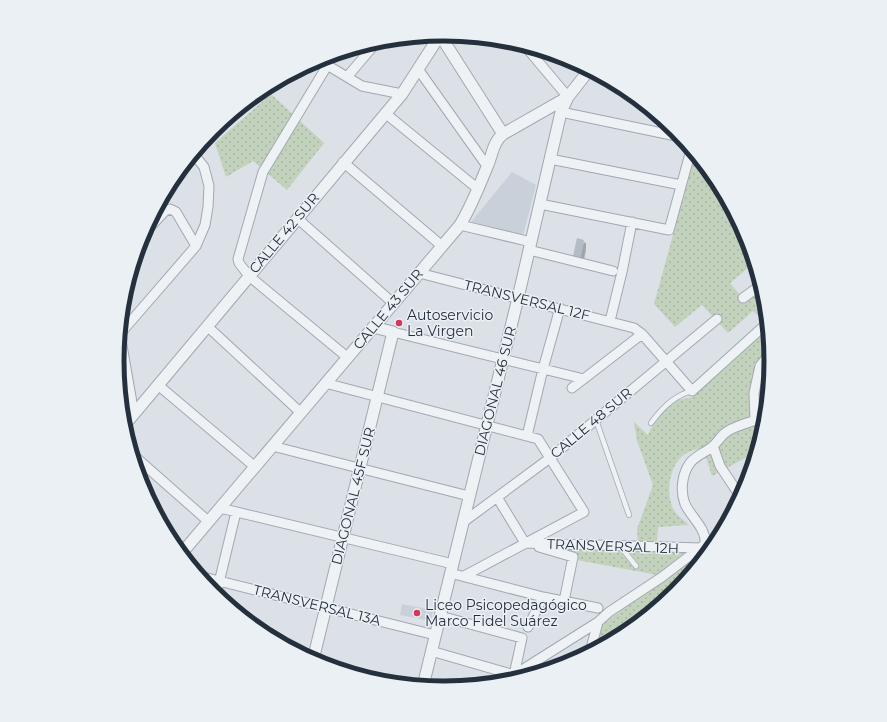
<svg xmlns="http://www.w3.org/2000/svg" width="887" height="722" font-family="Montserrat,sans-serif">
  <defs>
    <pattern id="grass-dots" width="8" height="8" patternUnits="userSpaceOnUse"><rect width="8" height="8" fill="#c3d2bc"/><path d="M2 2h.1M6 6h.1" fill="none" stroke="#a7b5a3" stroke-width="1.8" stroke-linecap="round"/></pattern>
    <filter id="shadow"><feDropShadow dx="3.5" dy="3.5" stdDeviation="0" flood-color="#0004"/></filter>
  </defs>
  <rect width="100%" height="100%" fill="#dce1e7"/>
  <path fill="#cad0d9" d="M512,172L536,185L523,236L471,222Z
    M402,604L433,610L431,621L400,615Z"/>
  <path fill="url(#grass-dots)" d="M271,94L324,143L287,190L253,161L226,177L215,143Z
    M695,155L716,180L746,236L754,263L730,283L745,301L761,288L764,297L767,320L764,321L753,311L728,333L702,305L675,327L654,304Z
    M767,325L770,361L764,425L756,452L712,476L703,448C698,449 692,450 687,453C669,462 664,496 675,512C679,517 685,521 689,525L658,527L657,543H638L637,529L653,485L637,441L634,422L648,435L656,417L677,400L693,397Z
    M707,546L708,552L675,592L625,633L613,640L599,637L603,624Z
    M547,547L687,550L657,575L577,560V553Z"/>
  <path fill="#b3bbc4" filter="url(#shadow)" d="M577,238L584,240L580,258L573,256Z"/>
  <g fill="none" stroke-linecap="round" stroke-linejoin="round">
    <g stroke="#a1a8b1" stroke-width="6">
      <path id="service" d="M596,420L629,515
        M651,423C661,409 675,395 692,391
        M620,546L636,566"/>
    </g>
    <g stroke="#a1a8b1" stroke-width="11">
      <path id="minor" d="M440,35H453
        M525,46L568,97
        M317,59L362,86L402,94
        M327,66L263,172L238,259L239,263L249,276L347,357
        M418,69L487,166
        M347,77L375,44
        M561,112L681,137
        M385,113L478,189
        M550,159L681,185
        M343,162L442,246
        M540,204L669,230L691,150
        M297,218L393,303
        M460,225L531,242
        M141,237L165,211L170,209L176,212L196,246
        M529,250L613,271
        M419,273L634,328L642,334L692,391L765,325H767
        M743,298L761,285
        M610,321L622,272L632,222
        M207,326L300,412
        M393,332L584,379
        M120,334L134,414
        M119,335L196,246L205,225L208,207L209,186L204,167L193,153
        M325,383L538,439L584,512L464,576
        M158,385L254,466
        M572,388L642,334
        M755,420L754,393L760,366L770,353
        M527,436L543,369L560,308
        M272,446L469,496
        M713,446L720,466L740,496
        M132,454L208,521
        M497,497L525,543
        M220,508L453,564
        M462,523L550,458L717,319
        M526,543L701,548
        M539,547L573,557L564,601
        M450,573L543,597L598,608
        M690,573L700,549
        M199,576L435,635
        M216,595L236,512
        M440,616L522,638L514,675
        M528,627L543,597
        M431,651L518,676
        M590,652L598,622
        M514,675L598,622L609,612L662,577L705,544C707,529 691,517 685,504C680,491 682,474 690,463C695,456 706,452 712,447C717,443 720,437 725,433C732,427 755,420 765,418"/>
    </g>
    <g stroke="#a1a8b1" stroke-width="13">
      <path id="tertiary" d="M440,35L503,134
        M123,427L402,94L440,35
        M181,554L460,225C471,207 479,187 487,167C492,156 493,142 503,134L568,97L589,70
        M313,660L393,332L373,327
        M423,686L518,298L561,112L568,97"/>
    </g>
    <use href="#service" stroke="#eff2f5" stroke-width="4.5"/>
    <use href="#minor" stroke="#eff2f5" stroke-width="9"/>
    <use href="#tertiary" stroke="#eff2f5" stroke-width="11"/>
  </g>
  <g fill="#d7365a" stroke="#ebf0f5" stroke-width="1.5">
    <circle cx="399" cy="323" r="4"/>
    <circle cx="417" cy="613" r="4"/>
  </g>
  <g text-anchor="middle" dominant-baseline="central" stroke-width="3" stroke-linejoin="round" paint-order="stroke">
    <g font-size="14" fill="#25303e" stroke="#ebf0f5">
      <text transform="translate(284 233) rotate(-50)">CALLE 42 SUR</text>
      <text transform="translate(527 300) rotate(14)">TRANSVERSAL 12F</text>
      <text transform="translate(388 309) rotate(-50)">CALLE 43 SUR</text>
      <text transform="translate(495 391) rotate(-76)">DIAGONAL 46 SUR</text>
      <text transform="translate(591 423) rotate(-40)">CALLE 48 SUR</text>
      <text transform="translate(353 496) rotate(-76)">DIAGONAL 45F SUR</text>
      <text transform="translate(613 546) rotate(2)">TRANSVERSAL 12H</text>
      <text transform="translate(317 605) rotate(14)">TRANSVERSAL 13A</text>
    </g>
    <g font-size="14" fill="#25303e" stroke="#ebf0f5" text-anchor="start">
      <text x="407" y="315">Autoservicio<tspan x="407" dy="16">La Virgen</tspan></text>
      <text x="425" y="605">Liceo Psicopedagógico<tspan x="425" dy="16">Marco Fidel Suárez</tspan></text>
    </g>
  </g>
  <path d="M0 0H887V722H0ZM124 361a320 320 0 1 1 640 0a320 320 0 1 1-640 0Z" fill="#ebf0f5" fill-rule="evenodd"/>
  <path fill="none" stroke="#25303e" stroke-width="5" d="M124 361a320 320 0 1 1 640 0a320 320 0 1 1-640 0Z"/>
</svg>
